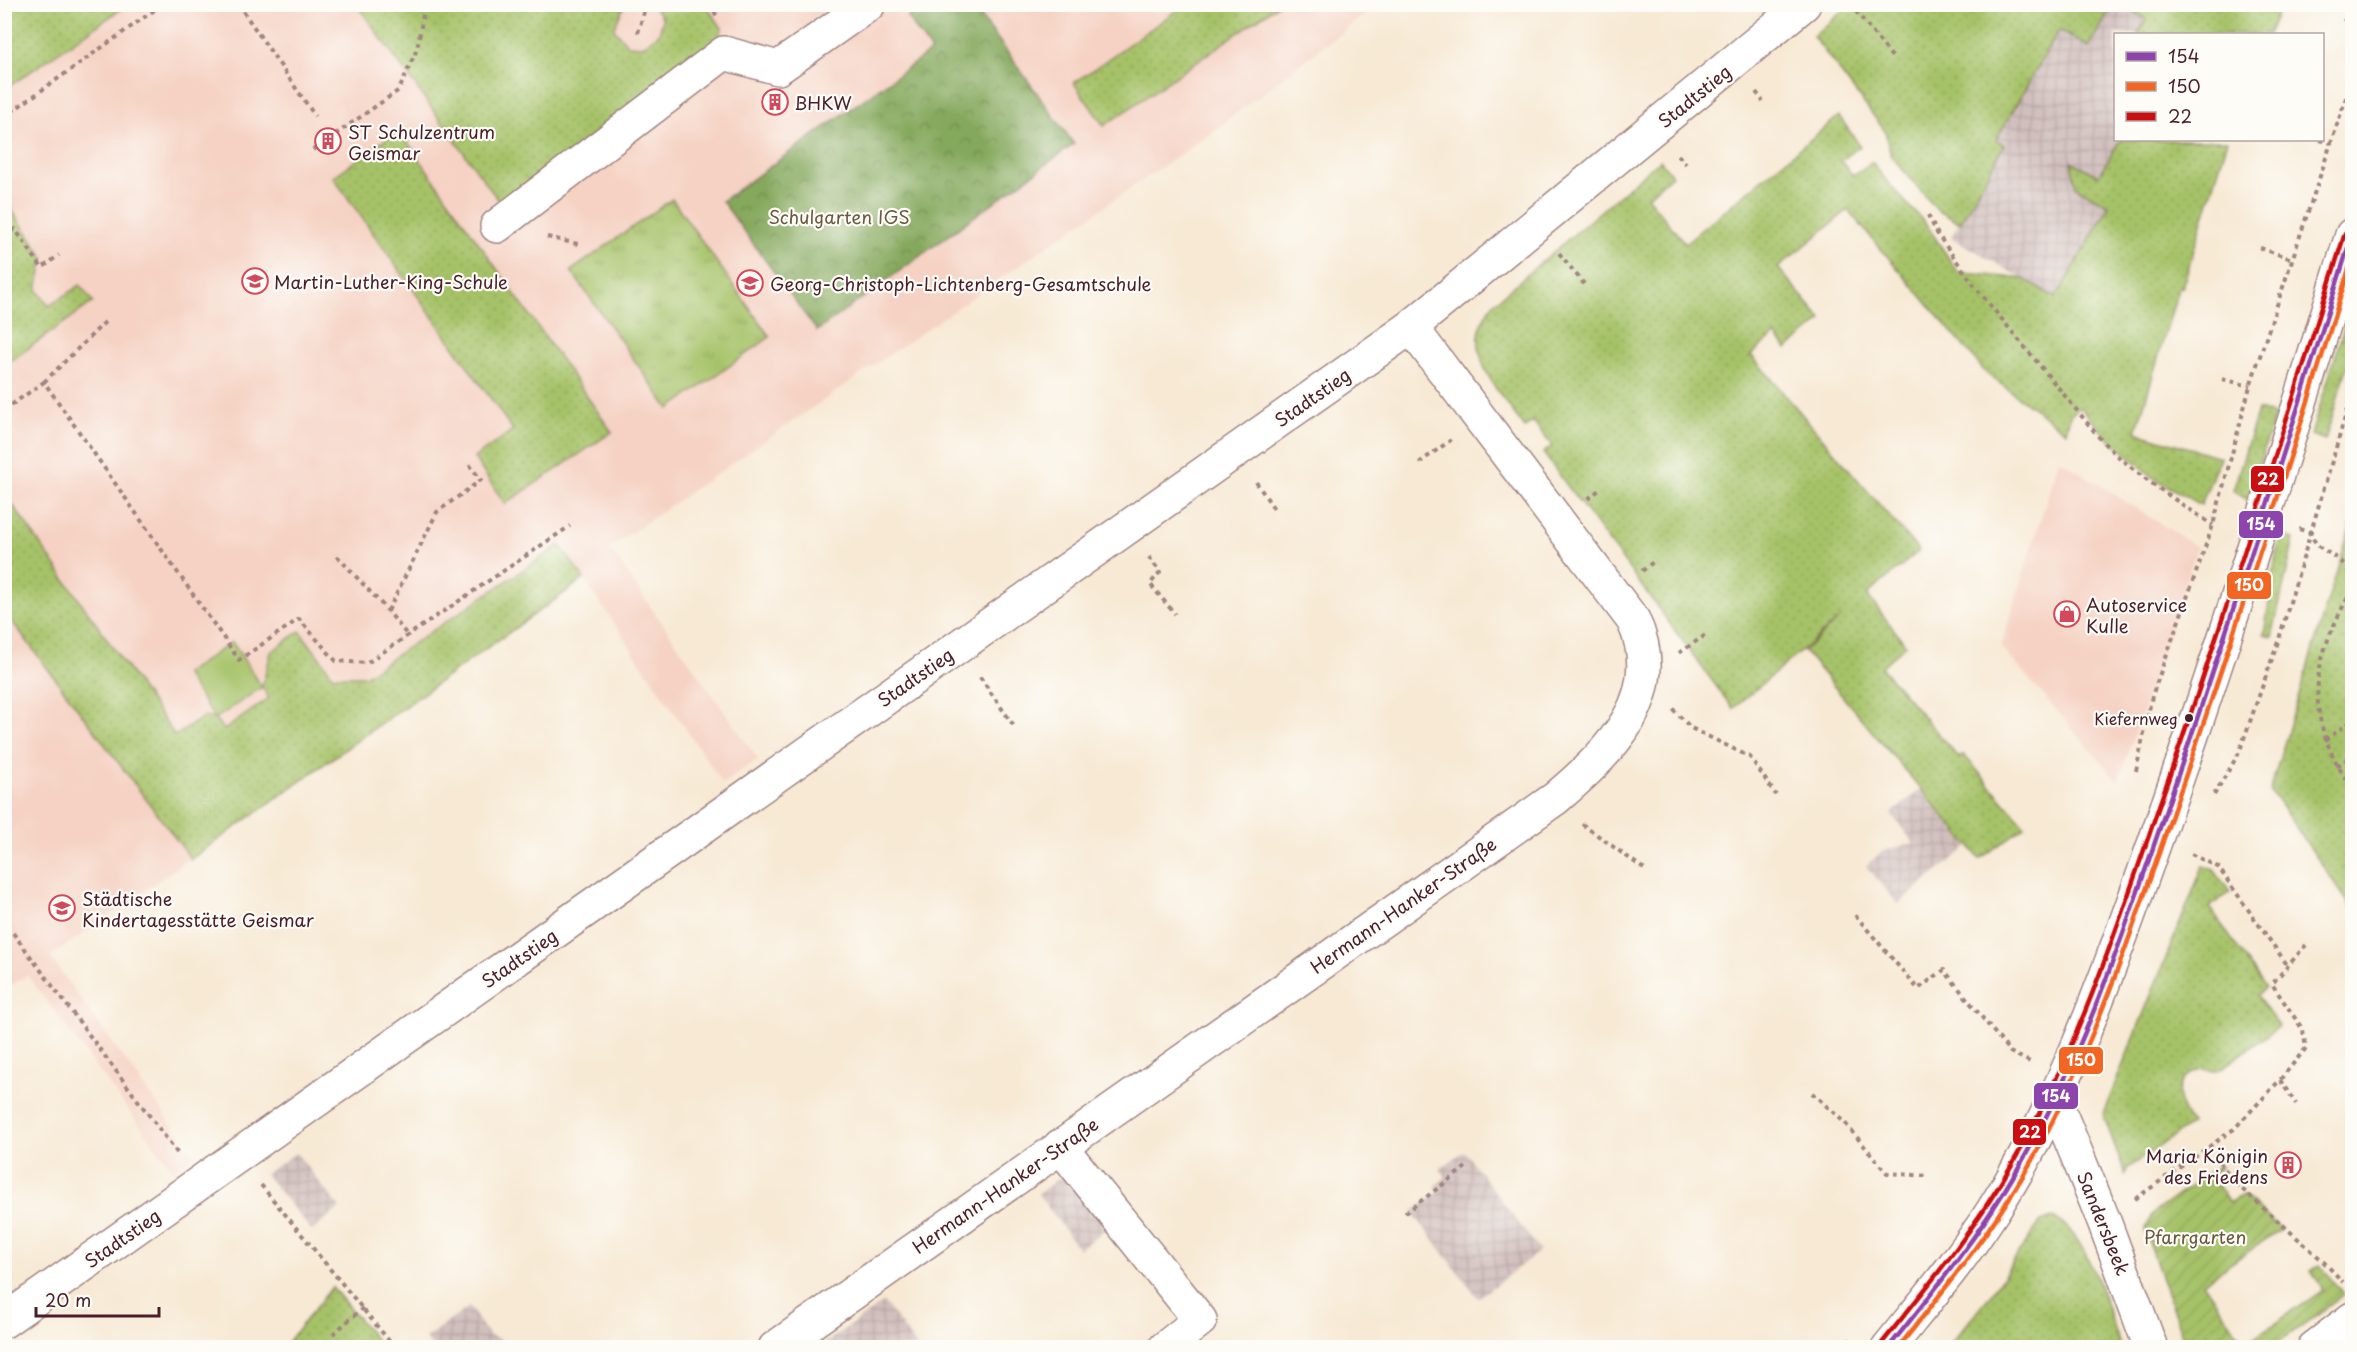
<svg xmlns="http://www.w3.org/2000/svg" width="2357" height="1352" font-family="'Playpen Sans',sans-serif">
  <defs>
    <pattern id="industrial-grid" width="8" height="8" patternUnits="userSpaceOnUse" patternTransform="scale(1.5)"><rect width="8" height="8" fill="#d1bfbd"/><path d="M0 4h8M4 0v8" fill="none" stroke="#b5a4a3"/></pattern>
    <pattern id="grass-dots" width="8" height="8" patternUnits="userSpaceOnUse" patternTransform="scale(1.5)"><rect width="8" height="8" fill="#a6c268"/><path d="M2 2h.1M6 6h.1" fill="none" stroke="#90a65a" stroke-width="1.8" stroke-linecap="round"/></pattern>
    <pattern id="forest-crowns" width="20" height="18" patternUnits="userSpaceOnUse" patternTransform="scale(1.5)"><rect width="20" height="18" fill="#84a85c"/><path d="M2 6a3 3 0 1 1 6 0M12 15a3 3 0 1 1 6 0" fill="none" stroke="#6e884c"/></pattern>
    <pattern id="park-tufts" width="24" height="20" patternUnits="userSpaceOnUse" patternTransform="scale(1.5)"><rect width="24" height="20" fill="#a6c268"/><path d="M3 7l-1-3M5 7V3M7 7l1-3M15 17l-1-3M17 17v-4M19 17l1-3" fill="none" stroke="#90a65a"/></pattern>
    <pattern id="garden-furrows" width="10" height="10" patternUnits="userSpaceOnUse" patternTransform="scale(1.5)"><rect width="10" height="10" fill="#a6c268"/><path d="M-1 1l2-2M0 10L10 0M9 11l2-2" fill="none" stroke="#90a65a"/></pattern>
  </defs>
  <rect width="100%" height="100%" fill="#fdfcf7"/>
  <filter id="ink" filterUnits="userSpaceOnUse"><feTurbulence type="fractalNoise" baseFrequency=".0167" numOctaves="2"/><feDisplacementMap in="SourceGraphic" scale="12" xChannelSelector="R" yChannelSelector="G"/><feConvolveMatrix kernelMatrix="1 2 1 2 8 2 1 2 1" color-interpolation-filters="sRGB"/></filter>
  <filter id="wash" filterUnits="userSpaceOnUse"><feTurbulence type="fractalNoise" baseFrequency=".008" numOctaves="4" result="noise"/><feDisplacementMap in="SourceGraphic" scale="24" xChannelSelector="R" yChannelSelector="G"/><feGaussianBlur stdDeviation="1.35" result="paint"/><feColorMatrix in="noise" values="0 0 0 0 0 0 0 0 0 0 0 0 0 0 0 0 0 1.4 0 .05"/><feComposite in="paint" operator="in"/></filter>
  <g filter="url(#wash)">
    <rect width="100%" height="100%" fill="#f7e9d4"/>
    <path fill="#f5d2c3" d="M5,5H1377L1208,135L609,548L758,759L723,784L584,579L50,957L194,1155L174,1171L27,975L5,990Z
      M2059,459L2197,547L2149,694L2118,781L2001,647Z"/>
    <path fill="url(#industrial-grid)" d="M2113,5H2122L2147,19L2138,34H2116V140H2120L2098,177L2072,162L2076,187L2109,206L2056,298L1951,237L2004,146L1996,141L2059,30L2089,47Z
      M1920,790L1968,847L1898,904L1866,866L1883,851L1914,843L1891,814Z
      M1464,1151L1540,1251L1478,1298L1412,1212L1439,1192L1435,1186L1446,1177L1440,1169Z
      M296,1153L340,1208L312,1231L265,1174Z
      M1069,1170L1110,1226L1079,1249L1038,1194Z
      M884,1302L917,1347H819Z
      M469,1307L489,1335L500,1340L505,1347H432L425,1338Z"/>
    <path fill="url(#grass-dots)" stroke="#78704a" stroke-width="1.5" d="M5,4H127V5L5,89Z
      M1186,4L1278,5L1104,126L1074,83Z
      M1851,4H2113V5L2089,47L2059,30L1996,140L2004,145L1960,223L1937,210L1891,156L1885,131L1813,36Z
      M357,5H624L614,29L628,45L642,46L659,34L663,19L653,5H706L722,28L719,42L501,204Z
      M2122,5H2281L2268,34H2138L2146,19Z
      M1839,116L1860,146L1841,161L1853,176L1872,162L1889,184L1926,224L1958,272L2024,279L2056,298L2109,206L2076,187L2071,161L2098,176L2120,140H2228L2182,288L2179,287L2136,432L2220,457L2201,505L2155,479L2108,438L2080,407L2070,415L2066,432L1987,374L1848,210L1778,268L1822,320L1787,349L1775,335L1751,355L1919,551L1867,595L1906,645L1881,667L1959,758L1964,755L2025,826L1980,859L1804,651L1841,617L1733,709L1543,453L1552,446L1533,421L1525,428C1497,389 1456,349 1494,303L1660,160L1672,175L1647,197L1685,243Z
      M399,130L612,432L505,504L474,458L513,430L333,177Z
      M5,200L44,258L37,290L49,306L80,285L93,302L5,365Z
      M2352,302V351L2325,440L2311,435Z
      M2258,410L2275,415L2248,500L2233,491Z
      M5,494L175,736L205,716L215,719L224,730L269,698L262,687L271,652L300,631L333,676H365L560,545L584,579L191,859L5,612Z
      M2352,521V908L2270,790Z
      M2282,534L2294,540L2272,637L2264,635L2276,554Z
      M2203,866L2214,870L2230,892L2209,907L2266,988L2257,995L2279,1026C2268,1034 2225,1068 2217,1070C2211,1071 2204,1068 2198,1070C2168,1082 2178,1104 2191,1124L2127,1169L2125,1174L2103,1114Z
      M2052,1218C2085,1225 2110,1317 2121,1347H1948L1989,1297L2033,1232L2041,1222Z
      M332,1287L382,1347H284Z"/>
    <path fill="url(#forest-crowns)" stroke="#676444" stroke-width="1.5" d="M924,4L973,5L1074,144L817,331L722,201L931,51L907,17Z"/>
    <path fill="url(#park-tufts)" stroke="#78704a" stroke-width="1.5" d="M672,199L770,337L669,409L571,271Z"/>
    <path fill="url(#garden-furrows)" stroke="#78704a" stroke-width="1.5" d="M2218,1166L2221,1167L2210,1175L2229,1203L2243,1195L2281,1229L2203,1283L2245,1344L2323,1290L2311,1271L2320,1265L2344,1295L2272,1347H2186L2145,1231L2152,1214Z"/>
    <path fill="#a6c268" stroke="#78704a" stroke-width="1.5" d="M232,642L262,687L215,719L185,674Z"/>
  </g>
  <g filter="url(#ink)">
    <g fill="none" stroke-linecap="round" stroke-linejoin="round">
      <g stroke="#a08480" stroke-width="36">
        <path id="minor" d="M497,226L724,53L778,68L869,4
          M2054,1099L2104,1221L2151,1348
          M1060,1146L1200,1320L1165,1348
          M4,1321L1411,327L1804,4
          M775,1348L1556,798C1610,752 1669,695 1633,620L1411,327
          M2314,1348L2352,1319"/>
      </g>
      <g stroke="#a08480" stroke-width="36">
        <path id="major" d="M1888,1348C1924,1303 1961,1260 1992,1212C2067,1096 2112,962 2158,833C2228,635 2290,435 2352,235"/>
      </g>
      <path stroke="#a08480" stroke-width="4" stroke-dasharray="4.5 4.5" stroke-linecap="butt" d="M238,4L315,116
        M709,4L717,16
        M1850,4L1893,58
        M2343,19L2352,23
        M638,33L646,4
        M1756,92L1763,101
        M4,117L163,4
        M2320,140L2331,143
        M313,150L399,90L417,49L425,4
        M1678,155L1686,164
        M4,213L15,229
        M1928,215L1938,235L1976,288L2103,442C2136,475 2174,499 2213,525
        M4,236L15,229L42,268L59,255
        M547,237L582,245
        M2260,248L2292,259
        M1559,253L1584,284
        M2222,379L2250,386
        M44,382L106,321
        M4,410L44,382L239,660L299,619L336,661L367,663L570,526
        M1419,463L1451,440
        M1256,482L1274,509
        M1588,499L1599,490
        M2299,529L2309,532L2317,545L2352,569
        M337,556L388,611L407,635
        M1149,557L1160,572L1150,584L1175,614
        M1642,571L1653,562
        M2352,590C2309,666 2303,715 2352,789
        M388,611L437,512L481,480L468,463
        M1679,653L1707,634
        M980,677L1014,726L1012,727
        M1673,709L1691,728L1750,757L1776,795
        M2325,740L2352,721
        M2337,766L2352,756
        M2136,771L2152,696L2213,525L2250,386L2352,80
        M2214,795L2239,753L2279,639L2352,394
        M1582,824L1644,869
        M2191,854L2218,867L2288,966
        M1855,915L1918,989L1944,970L2010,1052L2030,1062
        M13,933L178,1154
        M2280,1080L2296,1104
        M1812,1093L1844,1122L1887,1173L1928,1176
        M2209,1147L2234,1182L2322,1260L2343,1282
        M261,1185L395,1348
        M2135,1199L2234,1129L2280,1080L2306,1048L2303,1030L2272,984L2306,945
        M1405,1213L1466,1167
        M333,1334L363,1308
        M1844,1348L1851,1339"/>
      <use href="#minor" stroke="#fff" stroke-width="33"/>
      <use href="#major" stroke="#fff" stroke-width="33"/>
      <g stroke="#fdfcf7" stroke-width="9">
        <path id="bus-1" d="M1888,1348C1935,1290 1980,1234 2017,1170C2083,1058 2124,932 2166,810C2232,619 2292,427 2352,235"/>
      </g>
      <g stroke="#fdfcf7" stroke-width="9">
        <path id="bus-2" d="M1898,1348C1943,1291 1988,1236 2024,1174C2089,1062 2130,937 2172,815C2236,631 2295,445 2352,259"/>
      </g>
      <g stroke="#fdfcf7" stroke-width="9">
        <path id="bus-3" d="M1882,1343C1928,1286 1974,1230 2011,1166C2076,1054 2117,928 2159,806C2225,617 2285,425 2345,233"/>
      </g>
      <use href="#bus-1" stroke="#8e44ad" stroke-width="4.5"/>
      <use href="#bus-2" stroke="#f26522" stroke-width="4.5"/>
      <use href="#bus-3" stroke="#cb0e11" stroke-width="4.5"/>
    </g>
  </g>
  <defs>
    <g id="building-ring" transform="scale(1.35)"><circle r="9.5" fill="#fdfcf7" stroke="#d1495b" stroke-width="1.5"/><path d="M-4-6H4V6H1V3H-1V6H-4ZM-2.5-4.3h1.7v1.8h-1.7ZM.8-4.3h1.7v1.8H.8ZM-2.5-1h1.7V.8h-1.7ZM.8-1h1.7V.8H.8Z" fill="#d1495b"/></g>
    <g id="school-ring" transform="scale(1.35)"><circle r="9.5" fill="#fdfcf7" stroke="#d1495b" stroke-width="1.5"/><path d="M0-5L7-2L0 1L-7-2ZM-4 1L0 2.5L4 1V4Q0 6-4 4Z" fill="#d1495b"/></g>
    <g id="shop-ring" transform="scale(1.35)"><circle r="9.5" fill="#fdfcf7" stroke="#d1495b" stroke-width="1.5"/><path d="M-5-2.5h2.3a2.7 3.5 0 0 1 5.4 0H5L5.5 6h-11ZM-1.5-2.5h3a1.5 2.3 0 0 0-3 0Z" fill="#d1495b"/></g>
  </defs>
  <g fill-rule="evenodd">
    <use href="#building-ring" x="775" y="102"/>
    <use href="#building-ring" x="328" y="141"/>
    <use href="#school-ring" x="255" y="281"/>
    <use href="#school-ring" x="750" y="283"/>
    <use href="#shop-ring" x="2067" y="614"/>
    <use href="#school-ring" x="62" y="908"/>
    <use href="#building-ring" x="2288" y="1165"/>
  </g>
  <circle fill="#4a1f2b" stroke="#fdfcf7" stroke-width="2" cx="2189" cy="718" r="5"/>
  <g text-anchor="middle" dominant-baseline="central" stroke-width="4.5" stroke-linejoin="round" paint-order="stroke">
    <g font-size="16" fill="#4a1f2b" stroke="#fdfcf7" text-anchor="end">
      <text x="2178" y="718">Kiefernweg</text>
    </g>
    <g font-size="18" fill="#4a1f2b" stroke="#fdfcf7">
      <text transform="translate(1694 96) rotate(-39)">Stadtstieg</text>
      <text transform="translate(1312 397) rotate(-35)">Stadtstieg</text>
      <text transform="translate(915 677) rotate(-35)">Stadtstieg</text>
      <text transform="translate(1403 905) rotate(-35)">Hermann-Hanker-Straße</text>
      <text transform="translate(519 958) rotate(-35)">Stadtstieg</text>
      <text transform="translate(1005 1185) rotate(-35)">Hermann-Hanker-Straße</text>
      <text transform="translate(2104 1223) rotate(68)">Sandersbeek</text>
      <text transform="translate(122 1238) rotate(-35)">Stadtstieg</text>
    </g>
    <g font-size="18" fill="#4a1f2b" stroke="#fdfcf7" text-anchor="start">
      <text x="794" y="102">BHKW</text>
      <text x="348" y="131">ST Schulzentrum<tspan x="348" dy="21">Geismar</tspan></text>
      <text x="274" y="281">Martin-Luther-King-Schule</text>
      <text x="770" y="283">Georg-Christoph-Lichtenberg-Gesamtschule</text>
      <text x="2086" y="604">Autoservice<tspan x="2086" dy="21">Kulle</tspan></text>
      <text x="82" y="898">Städtische<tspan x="82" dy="21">Kindertagesstätte Geismar</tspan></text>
      <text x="2268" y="1155" text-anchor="end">Maria Königin<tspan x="2268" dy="21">des Friedens</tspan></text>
    </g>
    <g font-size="18" fill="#6a5840" stroke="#fdfcf7">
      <text x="839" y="216">Schulgarten IGS</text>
      <text x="2195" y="1236">Pfarrgarten</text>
    </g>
  </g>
  <g stroke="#fdfcf7" stroke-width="2">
    <rect x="2250" y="465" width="35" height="28" rx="6" fill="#cb0e11"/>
    <rect x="2238" y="510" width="46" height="29" rx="6" fill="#8e44ad"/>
    <rect x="2226" y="571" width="46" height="29" rx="6" fill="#f26522"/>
    <rect x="2058" y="1046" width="46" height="29" rx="6" fill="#f26522"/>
    <rect x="2033" y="1082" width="46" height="28" rx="6" fill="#8e44ad"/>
    <rect x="2012" y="1118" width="35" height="28" rx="6" fill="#cb0e11"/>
  </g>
  <g font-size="16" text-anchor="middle" font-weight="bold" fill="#fff">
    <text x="2268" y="485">22</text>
    <text x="2261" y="530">154</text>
    <text x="2249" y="591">150</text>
    <text x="2081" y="1066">150</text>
    <text x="2056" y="1102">154</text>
    <text x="2030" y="1138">22</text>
  </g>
  <rect width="2357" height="1352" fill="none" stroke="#fdfcf7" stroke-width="24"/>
  <rect x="2114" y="33" width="210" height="108" fill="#fdfcf7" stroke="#b5a4a5" stroke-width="1.5"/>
  <rect x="2126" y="52" width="30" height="9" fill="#8e44ad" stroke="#b5a4a5" stroke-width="1.5"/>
  <text x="2168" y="63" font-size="18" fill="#4a1f2b">154</text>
  <rect x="2126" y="82" width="30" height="9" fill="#f26522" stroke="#b5a4a5" stroke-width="1.5"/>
  <text x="2168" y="93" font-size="18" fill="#4a1f2b">150</text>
  <rect x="2126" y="112" width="30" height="9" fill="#cb0e11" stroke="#b5a4a5" stroke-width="1.5"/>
  <text x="2168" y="123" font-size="18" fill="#4a1f2b">22</text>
  <path d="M36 1307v9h123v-9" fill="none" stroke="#4a1f2b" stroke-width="3"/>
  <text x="45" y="1307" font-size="18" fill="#4a1f2b" stroke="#fdfcf7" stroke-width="4.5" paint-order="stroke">20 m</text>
</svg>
